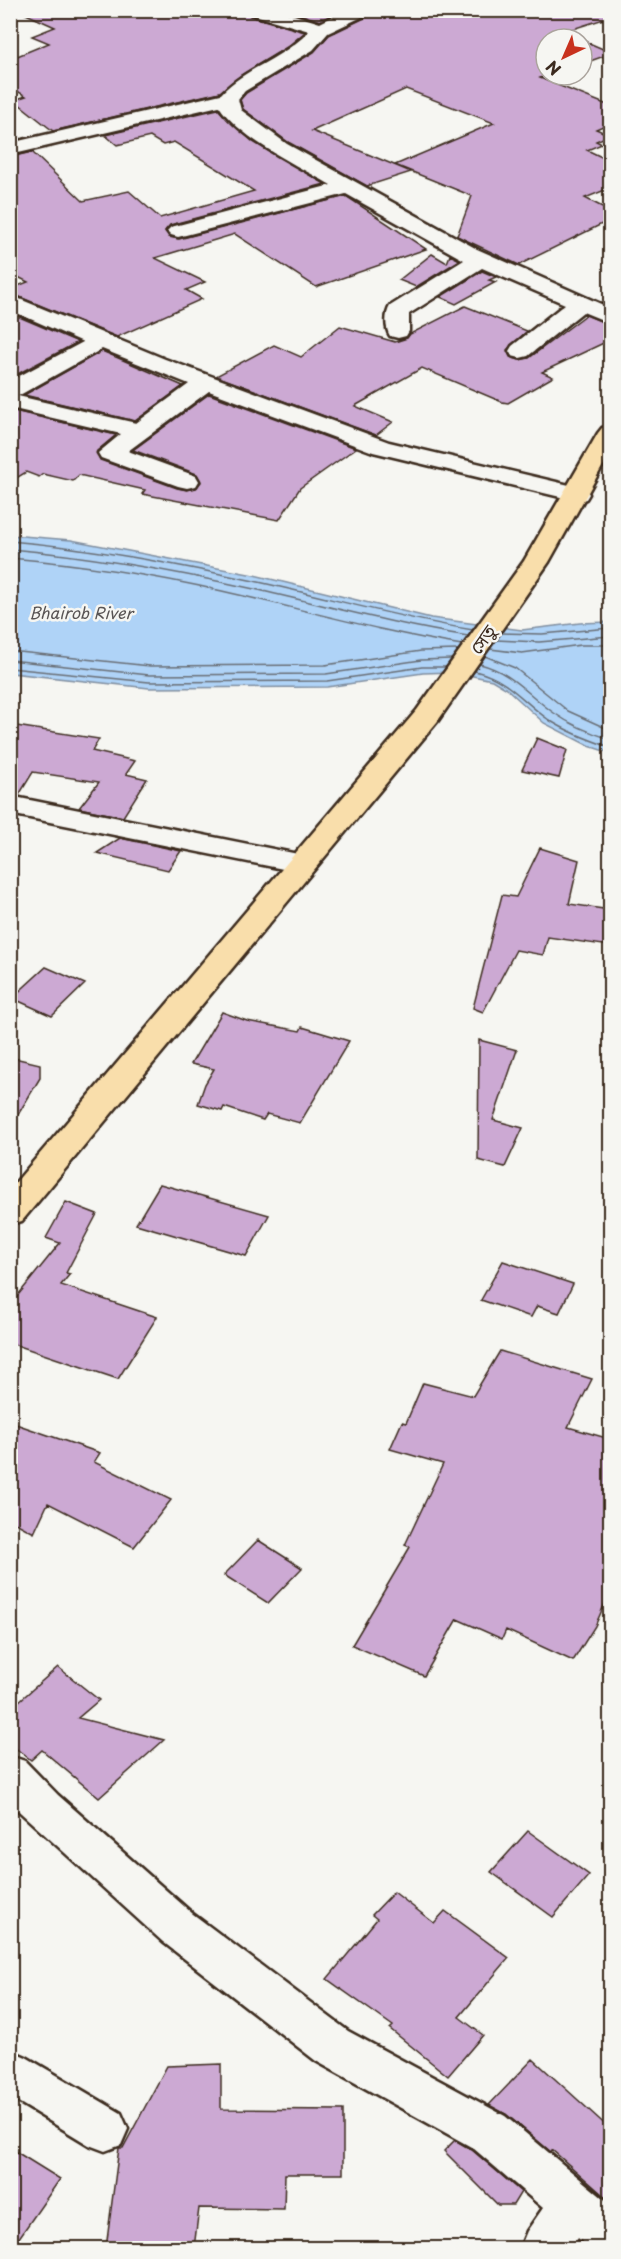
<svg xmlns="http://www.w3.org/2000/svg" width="621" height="2259" font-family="'Playpen Sans','Noto Sans Bengali',sans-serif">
  <rect width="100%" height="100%" fill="#f6f6f2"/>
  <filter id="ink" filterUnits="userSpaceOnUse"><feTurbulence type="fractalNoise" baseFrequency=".0167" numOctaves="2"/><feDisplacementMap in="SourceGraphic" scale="12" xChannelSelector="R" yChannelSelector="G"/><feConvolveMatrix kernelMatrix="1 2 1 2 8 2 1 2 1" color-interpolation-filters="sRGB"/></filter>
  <g filter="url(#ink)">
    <path fill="#afd3f7" stroke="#818fa0" stroke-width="1.5" d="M10,535L71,540L254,575L431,618L522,630L580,623L610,622V753L589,746L544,723L507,689L492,680L454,672L423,673L327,687L149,688L11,673Z"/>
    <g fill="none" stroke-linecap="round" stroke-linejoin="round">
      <path stroke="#696e75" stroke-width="1.5" d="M10,541C92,548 174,564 254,581C327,597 399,618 473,630
        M10,549C92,556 173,571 254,589C325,605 396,625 468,636
        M10,558C81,564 152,575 222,591C302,609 381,632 462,645
        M501,633L542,634L610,628
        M496,640L539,642L610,636
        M490,649L522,653L581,645H610
        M10,651L150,666L325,665L421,651L458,650
        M485,656L515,668L568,711L610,730
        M10,660L149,675L326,674L421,660L452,659
        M480,664C512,672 528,695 554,713C571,725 591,733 610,739
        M10,668L149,682L327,681L422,667H446
        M475,671C510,680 522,701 549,720C568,732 589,740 610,747"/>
    </g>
    <path fill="#cca9d3" stroke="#3b2a1e" stroke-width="1.5" d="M17,10H246L250,16L305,32L287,47L241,75L220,92L53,131L14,100L26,96L10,87V59L49,43L32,36L55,27Z
      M287,10H340L320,21Z
      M373,10H610V17L563,32L579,39H546L547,75L540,78L610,106V123L596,129L610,135L596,141L602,144L587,150L610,161V188L585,198L610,211V220L519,265L457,236L472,196L395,165L494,123L406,89L312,131L411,172L367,186L288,142L243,109L240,100L246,93L314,52L329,35L369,16Z
      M582,40L610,52V54L582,64Z
      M218,109L227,119L253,142L325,184L170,225L165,231L169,237L179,239L346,196L426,249L316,287L235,234L155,258L205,282L186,290L202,299L117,337L10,293V289L28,282L10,273V157L32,152L83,201L129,191L160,218L254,191L174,142L163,145L150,137L117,145L105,135Z
      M432,254L447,263L450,255L460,260L416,287L399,280Z
      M482,271L496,277L489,280L496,282L456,304L440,297Z
      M465,306L527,331L507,350L510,357L519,360L529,358L586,315L610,325V340L542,372L553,377L508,403L502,402L422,368L355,406L393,422L376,435L216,376L274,345L301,357L340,326L395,342L407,338L410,334Z
      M10,313L78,342L10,378Z
      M102,351L183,386L135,421L24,395Z
      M209,394L356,448L300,488L279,520L142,494L145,490L79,475L73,481L43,474L39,477L26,472L10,482V410L116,435L97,451L100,460L177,488L187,490L196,488L201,482L197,474L133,450Z
      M10,725L99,739L92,751L135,761L126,774L147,779L123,817L79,808L99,782L33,772L19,795L10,794Z
      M537,738L567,750L559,778L522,770Z
      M120,838L181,851L168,870L97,853Z
      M540,848L579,860L569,904L610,910V946L548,937L543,955L516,950L483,1012L473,1008L502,895L516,897Z
      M46,967L85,984L52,1016L12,998Z
      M222,1012L247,1021L300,1031L302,1027L349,1041L300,1123L267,1114L263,1120L224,1107L222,1111L198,1104L205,1084L214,1069L191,1064Z
      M479,1040L517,1050L493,1120L523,1128L505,1167L478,1160Z
      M10,1057L40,1064V1078L10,1128Z
      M160,1184L269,1215L246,1256L136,1224Z
      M66,1202L97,1214L66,1273L70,1274L61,1285L157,1317L118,1379L10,1343V1305L60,1243L46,1238Z
      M503,1261L573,1284L559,1313L537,1306L531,1317L481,1300Z
      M500,1351L592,1379L568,1427L610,1439V1592L595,1626L573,1661L506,1630L502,1639L457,1619L424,1676L352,1645L410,1547L405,1545L443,1464L390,1449L402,1422L406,1423L423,1383L473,1396Z
      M10,1422L100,1453L94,1462L171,1500L134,1547L48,1503L34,1533L10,1520Z
      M258,1540L302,1568L268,1603L224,1575Z
      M58,1667L99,1700L78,1718L164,1740L99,1798L42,1750L31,1760L10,1744V1709Z
      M528,1831L589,1875L553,1917L491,1872Z
      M394,1892L434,1923L445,1911L509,1958L459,2017L483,2035L448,2076L390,2029L393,2026L327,1979L377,1919L372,1915Z
      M533,2059L610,2129V2201L552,2150L551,2152L506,2114L489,2105Z
      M221,2064V2109L343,2110V2174H285L284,2209L199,2208L194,2248H106L119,2148H123L167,2066Z
      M455,2140L472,2150L521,2192L513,2205H498L444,2151Z
      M10,2148L60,2179L12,2248H10Z"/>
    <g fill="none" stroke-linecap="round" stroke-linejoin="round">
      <g stroke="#3b2a1e" stroke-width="5">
        <path id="minor" d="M248,10H278L320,23L346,10H371L368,14L328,33L313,50L245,91L238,99L241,110L287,144L477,249L610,308V323L583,312L528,356L520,358L512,356L509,351L512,346L565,304L482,268L409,314V331L406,336L398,338L390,336C385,328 385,314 390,306L464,260L346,194L178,237L171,235L167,231L171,227L331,185C298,166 239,138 219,106L10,155V143L221,94C246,67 285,58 309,31L251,14Z
          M10,295L165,359L389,442L586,489L589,494L586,499L577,501L373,452L209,391L128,451L196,476L199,481L196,486L187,488L178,486L101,458L98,453L121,434L10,408V381L83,342L10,310ZM102,349L189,384L136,423L18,396Z
          M10,796L303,855L313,858L318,864L313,870L303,873L10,814Z
          M10,1756L25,1761L58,1795L193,1914L348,2031L505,2116L610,2204V2248H590L578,2238L572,2248H520L527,2231L543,2208L473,2148L316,2061L163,1942L10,1803Z
          M10,2050L26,2057L121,2113L128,2129L121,2145L105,2151L89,2145L10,2097Z"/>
      </g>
      <g stroke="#3b2a1e" stroke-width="5">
        <path id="trunk" d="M610,426V453L549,562L437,722L22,1221L10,1224V1189L417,710L524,561L598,433L602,428Z"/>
      </g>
      <use href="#minor" fill="#f6f6f2" fill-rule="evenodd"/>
      <use href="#trunk" fill="#f9deab" fill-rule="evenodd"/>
    </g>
  </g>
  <g text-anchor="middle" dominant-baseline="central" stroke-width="5" stroke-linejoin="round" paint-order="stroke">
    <g font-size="16" font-style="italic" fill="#585454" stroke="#f6f6f2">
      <text x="81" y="612">Bhairob River</text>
    </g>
    <g font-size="18" fill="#3b2a1e" stroke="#f6f6f2">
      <text transform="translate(482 639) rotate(-55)">সেতু</text>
    </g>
  </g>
  <rect width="621" height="2259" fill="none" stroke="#f6f6f2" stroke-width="36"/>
  <rect x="18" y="18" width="585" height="2223" fill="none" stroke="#3b2a1e" stroke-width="2" filter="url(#ink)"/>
  <g transform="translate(564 57) rotate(224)"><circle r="28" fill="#f6f6f2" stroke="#aba49d" stroke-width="1.5"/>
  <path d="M0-4.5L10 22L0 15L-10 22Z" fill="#c8321e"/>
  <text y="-9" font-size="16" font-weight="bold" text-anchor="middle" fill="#3b2a1e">N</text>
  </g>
</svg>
